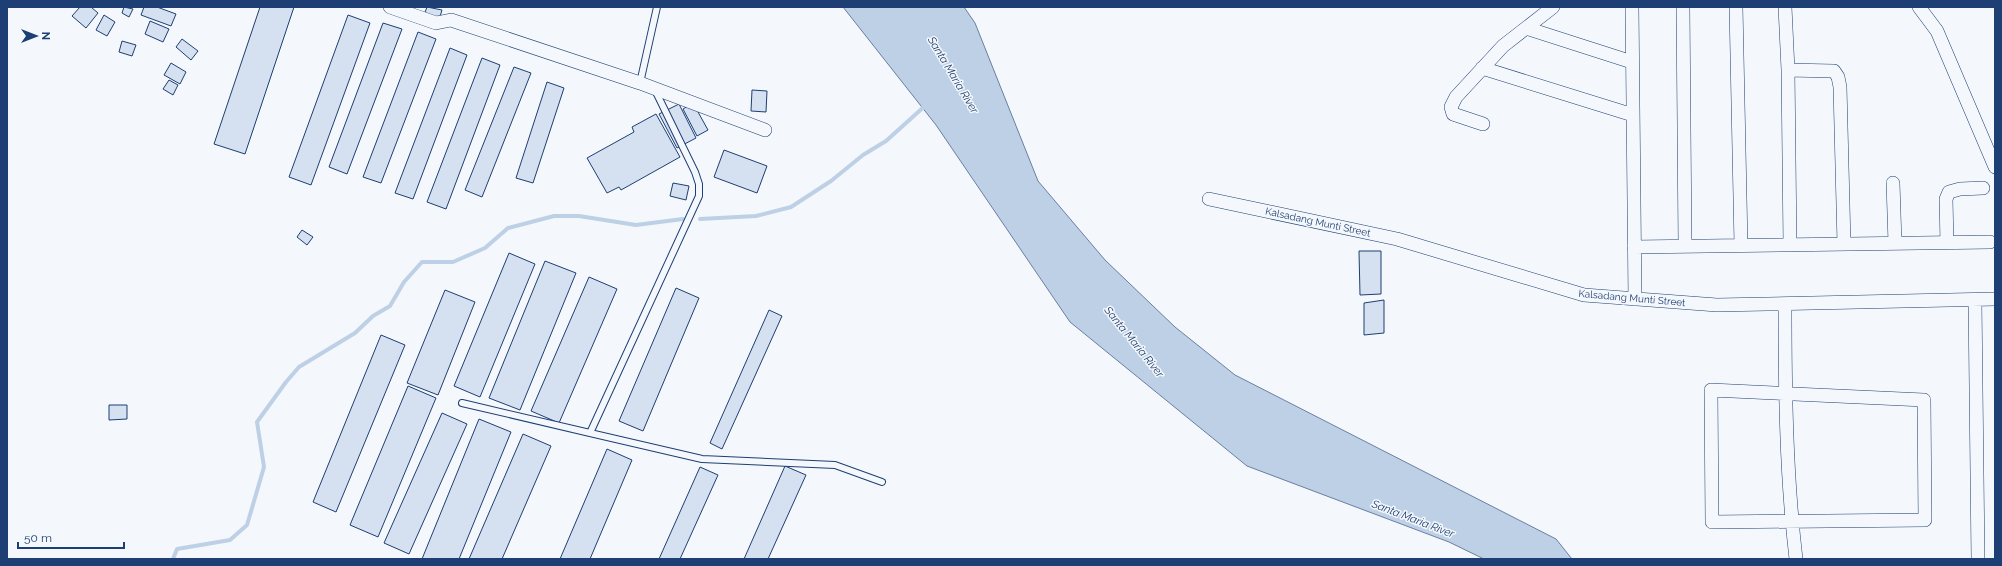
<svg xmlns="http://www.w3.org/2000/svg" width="2002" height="566" font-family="Raleway,sans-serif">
  <rect width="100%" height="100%" fill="#f4f7fb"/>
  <path fill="#bed0e5" stroke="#687fa3" d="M843,7H964L975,23L1038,181L1105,260L1175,327L1235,375L1556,539L1572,559H1484L1449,542L1247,466L1070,322L936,125Z"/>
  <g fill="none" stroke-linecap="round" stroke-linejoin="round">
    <path stroke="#bed0e5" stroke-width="4" d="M700,219L756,216L791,207L831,181L863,155L886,141L926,105
      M173,559L177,549L230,540L247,525L264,467L257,422L286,382L299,367L355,333L373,316L390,306L404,282L422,262H453L485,248L508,228L554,216H579L636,225L683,219"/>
  </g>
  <path fill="#d5e0f0" stroke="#1d3f73" d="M80,7H91L98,13L86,28L72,16Z
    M124,7L133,9L129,17L122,13Z
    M144,7H157L176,14L171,26L141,15Z
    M260,7H294L245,154L214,144Z
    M427,7L442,10L439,20L424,15Z
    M104,15L115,22L107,36L96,30Z
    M348,15L370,23L311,185L289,177Z
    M150,21L169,29L163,42L145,34Z
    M383,23L402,29L347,174L329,167Z
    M418,32L436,39L381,183L363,177Z
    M182,39L198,51L191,60L176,47Z
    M122,41L136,45L132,56L119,52Z
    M450,48L467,55L413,199L395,193Z
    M482,58L500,65L446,209L427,202Z
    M171,63L186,72L180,84L164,75Z
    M514,67L531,73L482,197L465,190Z
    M169,80L178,85L173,95L163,89Z
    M547,82L564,88L533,183L516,178Z
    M752,90L767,91L766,112L751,111Z
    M693,103L708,130L697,136L683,109Z
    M679,104L696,138L677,148L659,114Z
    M656,114L680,157L621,190L619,187L607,193L587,158L634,132L632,127Z
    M724,150L767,166L757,193L714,177Z
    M673,183L689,186L686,200L670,196Z
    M302,230L313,237L307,245L297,237Z
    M1359,251H1381V294L1360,295Z
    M509,253L535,264L480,397L454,386Z
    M545,261L576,273L520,410L489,398Z
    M589,277L617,289L559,423L531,411Z
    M676,288L699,298L643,431L619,421Z
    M445,290L475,302L438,395L407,383Z
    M1384,300V333L1364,335V303Z
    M769,310L782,316L722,449L710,443Z
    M381,335L405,345L336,512L313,502Z
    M408,386L436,398L378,537L350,525Z
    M109,405H127V419L109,420Z
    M442,413L467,424L409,554L384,543Z
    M479,419L511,432L459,559H422Z
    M523,434L551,446L502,559H469Z
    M607,449L632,460L590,559H560Z
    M785,466L806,475L768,559H744Z
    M700,467L718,475L680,559H659Z"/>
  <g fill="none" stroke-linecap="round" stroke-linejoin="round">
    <g stroke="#1d3f73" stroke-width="8">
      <path id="lane" d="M640,83L657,7
        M462,403L590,433L699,196V184L695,172L655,90
        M590,433L702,459L835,465L882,482"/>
    </g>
    <g stroke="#1d3f73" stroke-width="14">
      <path id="street" d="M390,7L436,23L451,20L640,83L765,130
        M1632,7L1635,299
        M1683,7L1685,246
        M1736,7L1741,245
        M1785,7L1788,70L1790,245
        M1919,7L1937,31L1995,167
        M1526,28L1632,62
        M1482,68L1633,115
        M1788,70L1834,71L1838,77L1840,87L1844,244
        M1483,124L1453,114L1451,107L1456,97L1503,46L1553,7
        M1893,183L1895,243
        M1209,199L1397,239L1584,295L1717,305L1995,299
        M1947,243L1946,199L1949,192L1960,189L1983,188
        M1634,247L1990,242
        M1975,301L1978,559
        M1785,304C1785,389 1786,474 1796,559
        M1711,390L1924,400L1925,520L1712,522Z"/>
    </g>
    <use href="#lane" stroke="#f4f7fb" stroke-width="6"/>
    <use href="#street" stroke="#f4f7fb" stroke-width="13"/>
  </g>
  <g text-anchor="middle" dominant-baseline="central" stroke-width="3" stroke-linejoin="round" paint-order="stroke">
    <g font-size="10" fill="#1d3f73" stroke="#f4f7fb">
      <text transform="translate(1318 222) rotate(12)">Kalsadang Munti Street</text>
      <text transform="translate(1632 298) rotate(5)">Kalsadang Munti Street</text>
    </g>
    <g font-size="11" font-style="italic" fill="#1d3f73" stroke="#f4f7fb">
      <text transform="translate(953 75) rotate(59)">Santa Maria River</text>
      <text transform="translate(1134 342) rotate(51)">Santa Maria River</text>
      <text transform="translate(1413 519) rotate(21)">Santa Maria River</text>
    </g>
  </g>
  <rect width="2002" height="566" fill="none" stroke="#1d3f73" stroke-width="16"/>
  <g transform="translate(36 36) rotate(90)" stroke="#f4f7fb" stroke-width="3" paint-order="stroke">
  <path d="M0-3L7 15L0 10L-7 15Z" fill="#1d3f73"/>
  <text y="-6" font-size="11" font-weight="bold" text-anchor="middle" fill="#1d3f73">N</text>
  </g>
  <path d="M18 542v6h106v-6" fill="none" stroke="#1d3f73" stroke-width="2"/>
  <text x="24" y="542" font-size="12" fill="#1d3f73" stroke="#f4f7fb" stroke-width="3" paint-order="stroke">50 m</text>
</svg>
